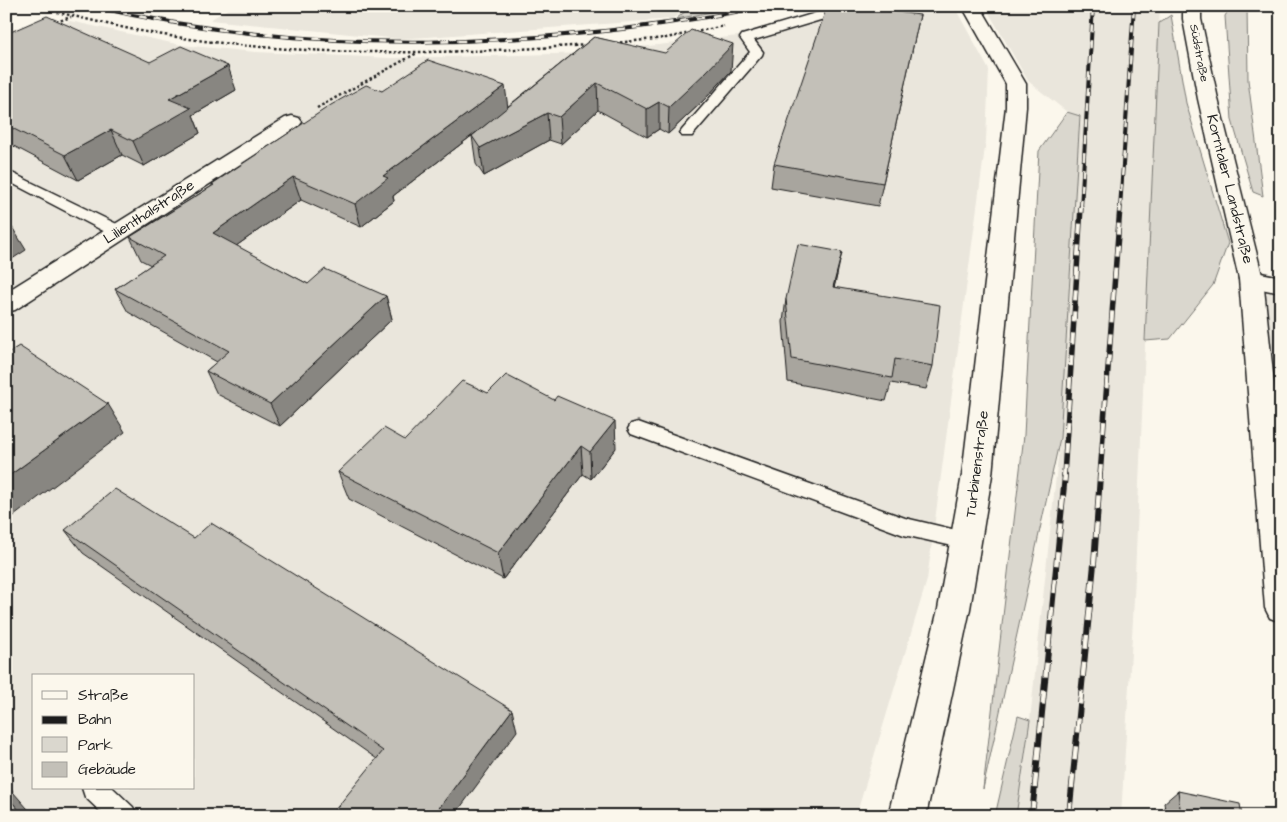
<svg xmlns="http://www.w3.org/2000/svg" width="1287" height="822" font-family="'Architects Daughter',sans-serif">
  <rect width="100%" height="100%" fill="#fbf7ec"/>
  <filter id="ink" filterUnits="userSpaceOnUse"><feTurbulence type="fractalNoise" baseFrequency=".02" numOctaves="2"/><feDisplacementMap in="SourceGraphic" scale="10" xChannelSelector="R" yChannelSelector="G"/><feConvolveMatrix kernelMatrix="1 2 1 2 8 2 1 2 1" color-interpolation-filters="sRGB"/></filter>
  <g filter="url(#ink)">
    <path fill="#eae6dc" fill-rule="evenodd" d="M233,6H691L672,19L399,39L210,20Z
      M866,6H954L989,70L986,140L927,580L856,816H6V29L22,36L70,21L181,45L256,52L390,58L489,56L586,53L738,36L826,19ZM34,676H194V788H34Z
      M985,6H1160L1133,620L1121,816H1016L1030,720L1060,438L1080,116L1067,112L1028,81Z
      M1251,279L1281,285V455Z"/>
    <path fill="#dad7ce" stroke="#7b7a75" d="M692,6H742L676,19Z
      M1231,6H1247L1248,80L1263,196L1253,192L1232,120L1225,16Z
      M1171,15L1186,103L1228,243L1213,285L1170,339L1145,341L1159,23Z
      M1067,112L1080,116L1060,438L983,789L1024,435L1039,151Z
      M1018,716L1030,720L1016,816H995Z"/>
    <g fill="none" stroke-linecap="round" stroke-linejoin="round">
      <g stroke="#1c1c1c" stroke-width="3">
        <path id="lane" d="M839,6H859L857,9L754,40L763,52L762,55L692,136H682L680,133L682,130L750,52L740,38L742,35Z
          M6,170L125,228L127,232L125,236H113L6,180Z
          M638,422L905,518L973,534L976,540L973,546L966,549L904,535L631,434L628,429L631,424Z
          M82,788H113L133,807L137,816H105L85,797Z"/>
      </g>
      <g stroke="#1c1c1c" stroke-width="3">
        <path id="street" d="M962,6H980L1026,84V107L992,475L970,609L926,816H888L938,609L962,475L1006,107V84Z
          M292,116L299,118L302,122L299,126L15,310L6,312V292L285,118Z
          M1251,271L1281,277V293L1242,285L1239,279L1242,273Z"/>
      </g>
      <g stroke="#1c1c1c" stroke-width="3">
        <path id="secondary" d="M1183,6H1201V19L1218,99L1263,279L1281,449V622L1270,618L1265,608L1239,279L1198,99L1183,19Z"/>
      </g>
      <path stroke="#1c1c1c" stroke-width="2.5" stroke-dasharray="2.5 2.5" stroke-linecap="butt" d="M33,6C78,17 123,29 170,36C308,58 449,54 588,45
        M56,22L71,17
        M6,33H14
        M615,43L666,38L724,26
        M317,108L417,53"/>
      <use href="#lane" fill="#fbf7ec" fill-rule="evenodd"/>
      <use href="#street" fill="#fbf7ec" fill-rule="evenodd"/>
      <use href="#secondary" fill="#fbf7ec" fill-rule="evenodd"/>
      <g stroke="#1c1c1c" stroke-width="4">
        <path id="rail-far2" d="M92,6C308,58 550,49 767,6
          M1081,208L1093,6
          M1120,208L1134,6"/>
      </g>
      <g stroke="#1c1c1c" stroke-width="5.5">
        <path id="rail-far1" d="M1064,476L1081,207
          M1100,476L1120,207"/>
      </g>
      <g stroke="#1c1c1c" stroke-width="6">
        <path id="rail" d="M1032,816L1065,475
          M1069,816L1094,564L1100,475"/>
      </g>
      <use href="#rail-far2" stroke="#fbf7ec" stroke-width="2.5" stroke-dasharray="8" stroke-linecap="butt"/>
      <use href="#rail-far1" stroke="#fbf7ec" stroke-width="4" stroke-dasharray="11" stroke-linecap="butt"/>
      <use href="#rail" stroke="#fbf7ec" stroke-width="4.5" stroke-dasharray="14" stroke-linecap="butt"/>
    </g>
    <path fill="#a8a59e" stroke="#1c1c1c" d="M920,15L878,206L771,187L774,164Z
      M6,34L150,62L236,90L193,115L200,133L144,166L122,155L78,180L6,142Z
      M594,37L731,71L705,99L668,134L659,129L647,137L598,110L561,144L549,140L484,176L476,164L472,136L486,125L393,196L394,201L361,227L301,200L236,246L308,284L386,296L392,319L280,426L217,394L206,371L217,362L128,312L115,289L151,265L141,260L130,237L212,186V184L382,91L507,107Z
      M837,275L834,287L933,366L926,389L891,383L886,401L788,382L783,322L786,299Z
      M488,393L616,448L591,479L583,474L503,579L349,499L338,472L405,440Z
      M65,530L194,538L517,731L377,759L83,553Z
      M1178,791L1242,816H1166L1164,803Z"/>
    <path fill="#888681" stroke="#1c1c1c" d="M733,44L731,71L705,99L668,134L669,107Z
      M228,66L236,90L193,115L200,133L144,166L133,141L169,99Z
      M597,83L598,110L561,144L559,117Z
      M505,86L508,108L393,196L394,201L361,227L355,204L383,176Z
      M659,102V129L647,137V109Z
      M547,113L549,140L484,176L480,148Z
      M111,130L122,155L78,180L65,155Z
      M293,177L301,200L222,256L213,233Z
      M12,227L26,250L6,263V231Z
      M842,252L837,275L829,310L833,287Z
      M386,296L392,319L280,426L270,404Z
      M108,404L125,432L6,522V478Z
      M615,421L616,448L591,479L590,452Z
      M581,446L583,474L503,579L498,553Z
      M512,710L517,731L454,816H433Z
      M6,784L34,816H24L6,795Z"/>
    <path fill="#c3c0b8" stroke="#1c1c1c" d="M827,6H850L920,15L883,183L774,164Z
      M47,16L150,62L181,46L228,66L169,99L191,108L133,141L111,130L65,155L6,125V34Z
      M691,30L733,44L706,72L669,107L659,102L647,109L597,83L559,117L547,113L480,148L472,136L594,37L665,53Z
      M428,60L505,86L383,176L388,178L355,204L293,177L213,233L308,284L325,269L386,296L270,404L206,371L229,351L115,289L164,256L130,237L214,185L212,184L331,105L366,85L382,91Z
      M6,224L12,227L6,231Z
      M798,244L842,252L833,287L940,305L933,366L895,359L892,378L792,359L786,299Z
      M19,346L108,404L6,478V354Z
      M506,375L554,400L557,396L615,421L590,452L581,446L498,553L338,472L384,428L405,440L462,381L488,393Z
      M115,489L194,538L211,523L512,710L433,816H330L383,751L65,530Z
      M1178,791L1240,804L1242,816H1181Z
      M6,795L24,816H6Z"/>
  </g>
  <g text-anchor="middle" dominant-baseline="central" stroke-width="4" stroke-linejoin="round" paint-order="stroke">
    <g font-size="12" fill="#1c1c1c" stroke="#fbf7ec">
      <text transform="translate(1199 53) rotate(79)">Südstraße</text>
    </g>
    <g font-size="15" fill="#1c1c1c" stroke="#fbf7ec">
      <text transform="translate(1230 189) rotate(76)">Korntaler Landstraße</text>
      <text transform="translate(149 212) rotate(-33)">Lilienthalstraße</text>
      <text transform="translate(977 464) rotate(-83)">Turbinenstraße</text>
    </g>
  </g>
  <rect width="1287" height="822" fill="none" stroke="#fbf7ec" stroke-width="25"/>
  <rect x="12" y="12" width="1262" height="797" fill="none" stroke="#1c1c1c" stroke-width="2" filter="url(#ink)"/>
  <rect x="32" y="674" width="162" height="115" fill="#fbf7ec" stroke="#a29f99"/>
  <rect x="42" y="691" width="25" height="8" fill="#fbf7ec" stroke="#a29f99"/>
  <text x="78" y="700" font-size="15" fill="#1c1c1c">Straße</text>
  <rect x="42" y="716" width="25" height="8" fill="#1c1c1c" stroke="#a29f99"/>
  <text x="78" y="724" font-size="15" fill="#1c1c1c">Bahn</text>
  <rect x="42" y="737" width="25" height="15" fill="#dad7ce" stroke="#a29f99"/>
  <text x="78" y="750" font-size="15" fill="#1c1c1c">Park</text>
  <rect x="42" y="762" width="25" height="15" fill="#c3c0b8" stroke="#a29f99"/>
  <text x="78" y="774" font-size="15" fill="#1c1c1c">Gebäude</text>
</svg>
